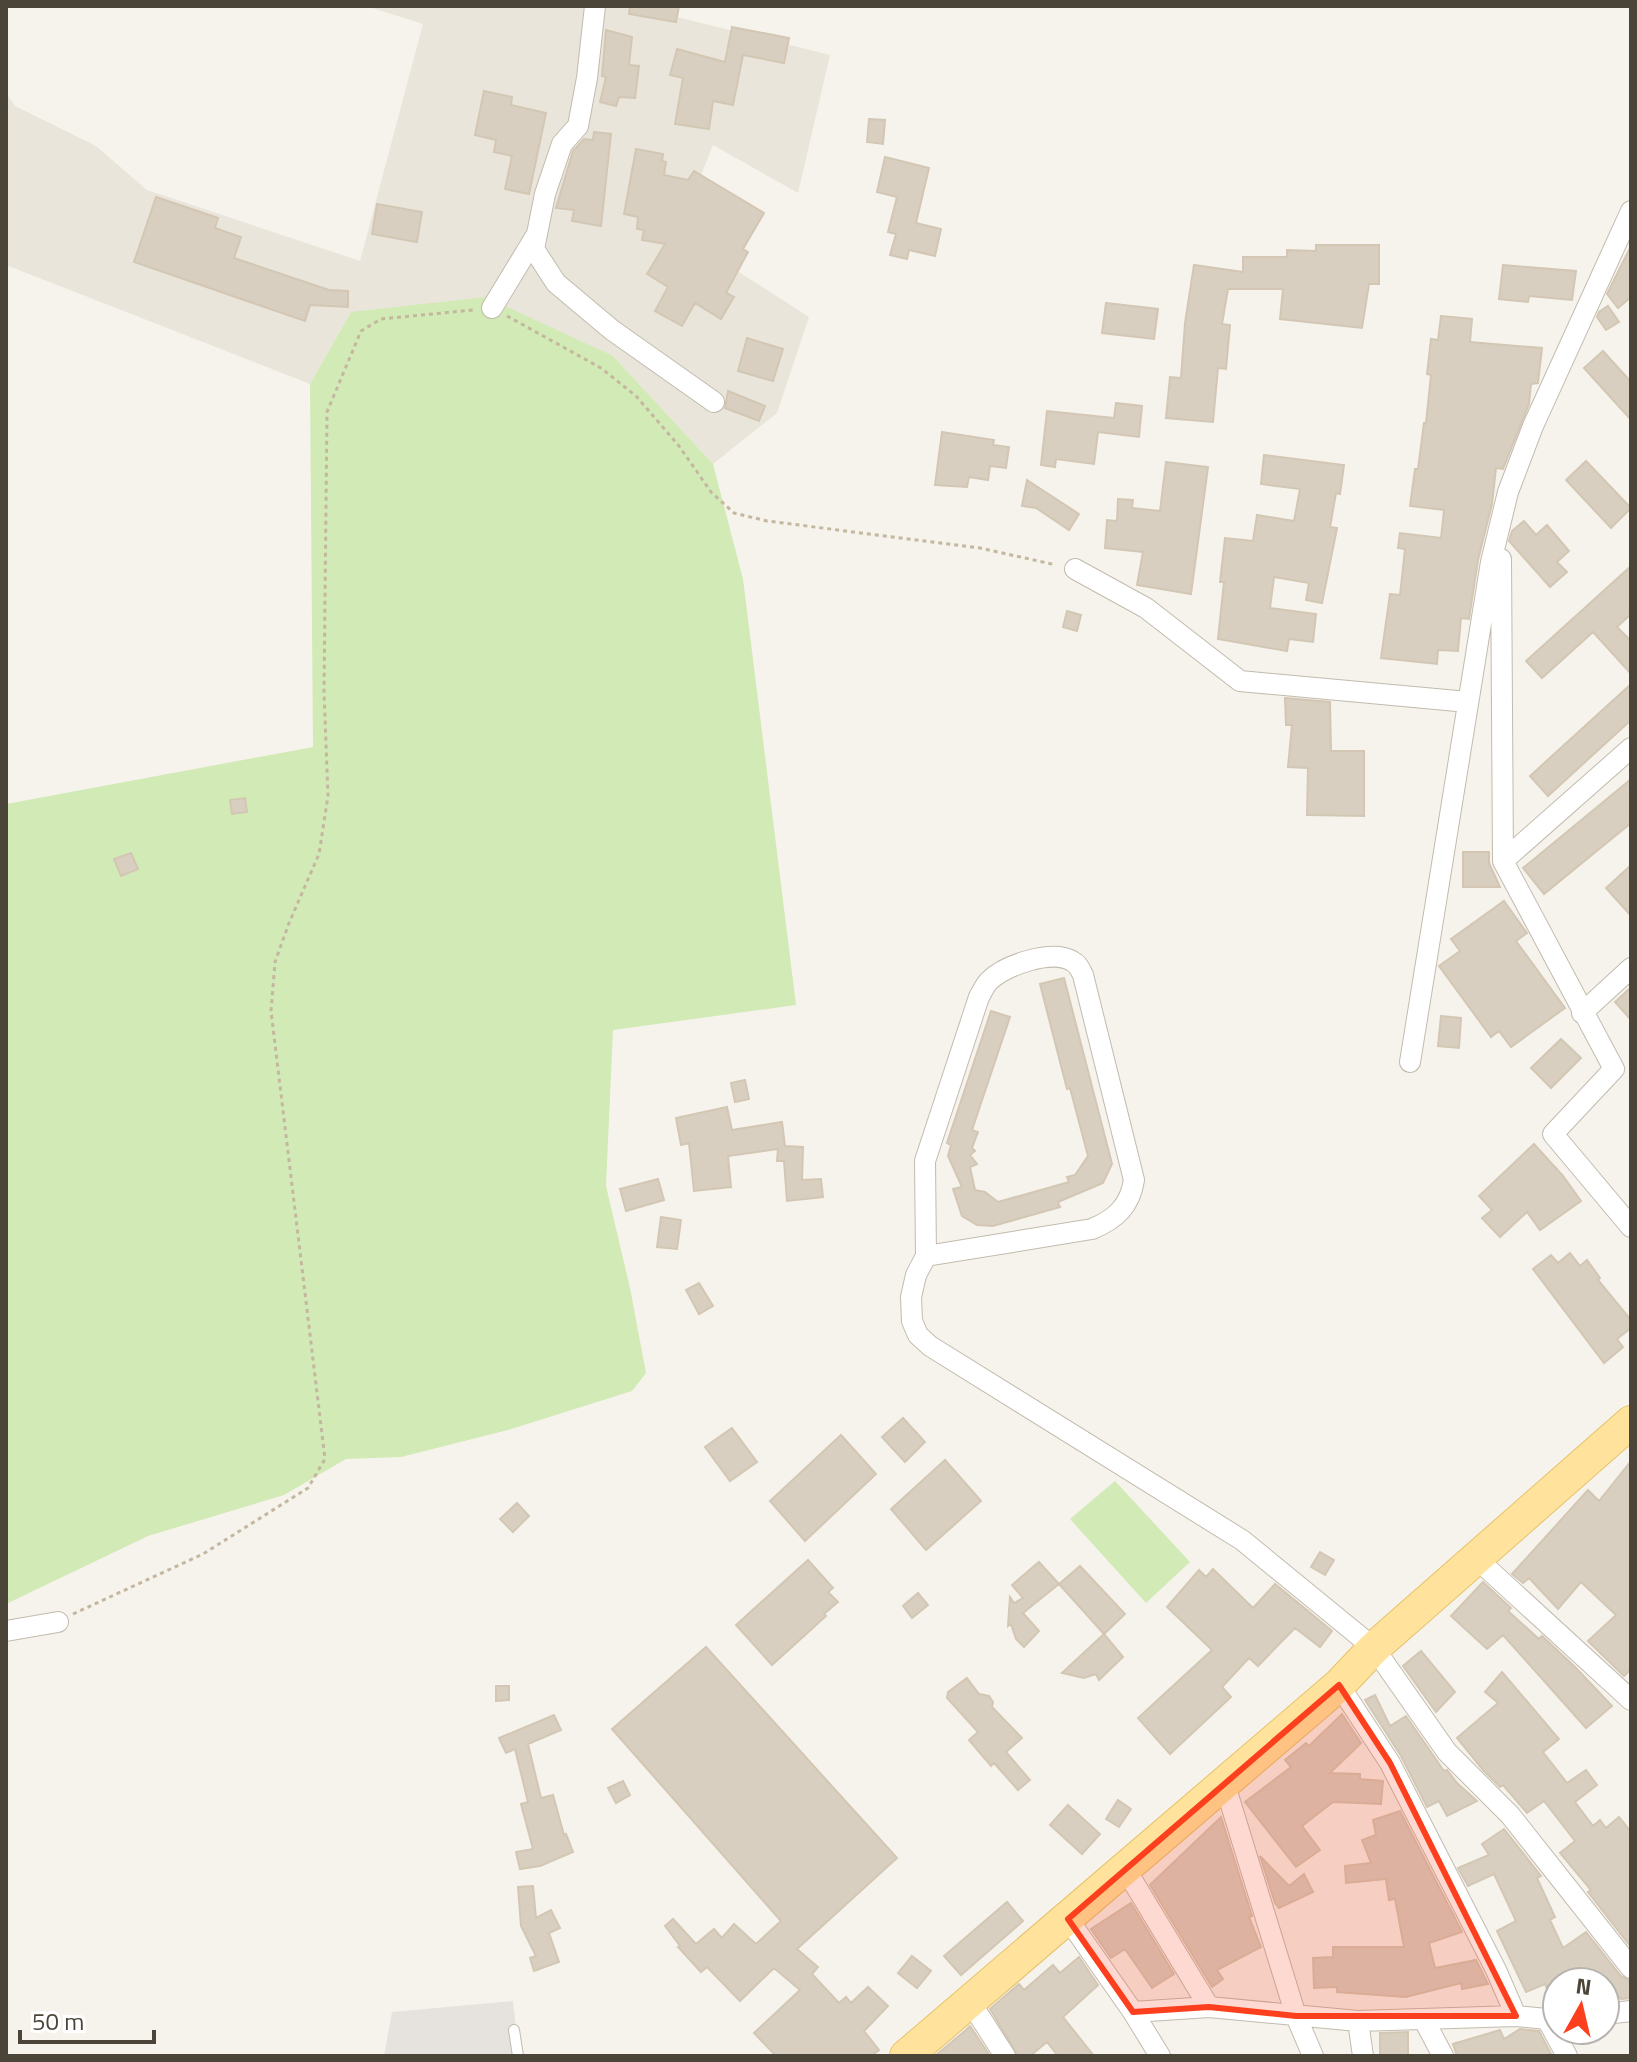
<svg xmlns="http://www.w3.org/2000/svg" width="1637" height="2062" font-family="'Titillium Web',sans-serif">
  <rect width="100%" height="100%" fill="#f6f3ec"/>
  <path fill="#eae5da" d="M366,6H633L830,55L798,193L713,145L678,233L809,317L777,413L713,464L613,356L351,312L310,384L6,265V93L15,106L96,146L147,190L360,261L423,24Z"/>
  <path fill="#e6e2dd" d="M513,2001L519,2056H384L392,2012Z"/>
  <path fill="#d2eab5" d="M486,297L613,356L713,464L743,579L796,1005L613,1030L606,1186L630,1288L646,1373L632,1391L508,1430L401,1457L346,1459L284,1495L148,1536L6,1604V804L313,747L310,384L351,312Z
    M1115,1481L1190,1562L1146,1603L1070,1519Z"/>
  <path fill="#d8cfc1" stroke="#d3c7b4" stroke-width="2" d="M630,6H679L676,22L629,14Z
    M732,27L789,38L784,63L743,55L733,105L713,101L709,129L675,124L683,78L670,75L677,49L725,62Z
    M606,30L632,37L629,65L639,66L635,98L619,97L616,106L600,102L606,77L602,76Z
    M484,91L512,97L511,105L546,113L529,194L505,189L512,156L494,152L496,140L475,135Z
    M869,119L885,120L883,144L867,142Z
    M594,132L611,134L601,226L572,221L574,210L556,208L573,151L584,139L593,140Z
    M636,149L663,154L662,161L666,162L664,175L688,180L694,171L764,213L743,249L748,252L726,293L734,297L721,319L695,303L682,326L655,311L668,287L647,274L665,244L642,240L644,230L637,229L638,217L624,214Z
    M885,157L929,168L916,223L941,229L935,256L909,250L907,259L890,255L896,234L888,232L897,197L877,192Z
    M156,197L218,218L215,228L241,237L234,258L329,290L348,291V307L310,305L305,321L134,262Z
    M377,204L422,212L417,242L372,234Z
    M1316,245H1379V284H1369L1362,328L1280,319L1283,289H1228L1222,324L1230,325L1226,369L1218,368L1213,422L1166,418L1170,377L1181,378L1185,323L1194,265L1243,272V257H1287V250L1316,251Z
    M1631,246V297L1618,308L1607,294Z
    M1503,265L1576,271L1572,300L1529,296L1528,302L1499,299Z
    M1106,303L1158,309L1154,339L1102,333Z
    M1608,306L1619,322L1606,330L1597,317L1599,312Z
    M1441,316L1472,319L1470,342L1542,348L1538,383L1531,384L1529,404L1503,469L1496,468L1492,504L1478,560L1469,619L1461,618L1458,651L1438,650L1437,664L1381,658L1390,594L1400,595L1405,549L1398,548L1400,533L1441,538L1444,510L1410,506L1415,469H1418L1424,423H1426L1431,375L1427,374L1431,339L1438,340Z
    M747,338L783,349L773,381L738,371Z
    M1603,351L1631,382V420L1584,368Z
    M728,391L765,406L759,421L725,408Z
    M1116,403L1142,406L1139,437L1098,432L1094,464L1056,459L1055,467L1041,465L1047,411L1114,418Z
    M942,432L994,440L993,445L1009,447L1006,468L990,466L988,480L969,477L967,487L935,485Z
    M1264,455L1344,465L1340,494L1336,493L1330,527L1337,528L1322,603L1306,600L1309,583L1274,577L1270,608L1316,614L1313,642L1289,639L1287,651L1218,639L1224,582H1220L1225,538L1253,541L1257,515L1294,521L1300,489L1261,484Z
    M1586,461L1631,508L1611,528L1566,480Z
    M1166,462L1208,467L1191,594L1137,585L1143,552L1105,548L1107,520L1117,521L1118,499L1133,500L1132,508L1160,511Z
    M1027,480L1079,514L1069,530L1036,508L1022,506Z
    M1524,521L1536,535L1547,525L1569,551L1557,562L1567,572L1550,587L1509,541L1512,531Z
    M1631,566V614L1617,627L1631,641V674L1593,632L1542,678L1526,661Z
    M1067,611L1081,615L1077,631L1063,627Z
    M1631,684V720L1548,796L1530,776Z
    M1285,698L1330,702L1331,751H1364V816L1307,815L1308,768L1288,767L1292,725H1286Z
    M1631,779V823L1544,894L1523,868Z
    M245,798L247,812L232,814L230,800Z
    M1463,852H1489V863L1500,887H1463Z
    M131,853L138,869L121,876L114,859Z
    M1631,865V916L1606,888Z
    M1504,901L1527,933L1516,941L1565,1008L1511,1047L1499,1031L1491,1037L1439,966L1460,951L1451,939Z
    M1064,978L1112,1164L1103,1183L1058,1202L1060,1207L993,1226L977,1225L962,1216L953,1189L962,1187L948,1156L951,1145L947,1143L991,1011L1010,1017L972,1130L978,1132L972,1148L975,1151L970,1155L977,1164L970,1167L975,1190L985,1192L998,1202L1069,1182L1067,1177L1075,1175L1088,1156L1070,1088L1067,1089L1040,984Z
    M1631,987V1020L1615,1002Z
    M1441,1016L1461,1018L1459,1048L1438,1046Z
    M1561,1039L1581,1058L1551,1088L1531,1068Z
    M745,1080L749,1099L735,1102L731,1083Z
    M727,1107L732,1130L782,1122L785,1146L803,1147L802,1180L821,1179L823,1197L787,1201L784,1161H777L778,1149L728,1156L731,1187L694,1191L689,1143L681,1145L676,1118Z
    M1534,1144L1563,1176L1581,1201L1540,1230L1527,1212L1500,1237L1482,1218L1492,1210L1479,1196Z
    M658,1179L664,1200L626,1211L620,1189Z
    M661,1217L681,1220L677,1249L657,1247Z
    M1570,1253L1580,1266L1587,1260L1600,1278L1598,1280L1631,1320V1328L1617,1339L1623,1347L1604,1363L1533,1269L1551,1255L1558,1263Z
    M699,1283L713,1306L699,1314L686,1290Z
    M903,1418L925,1442L905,1462L882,1437Z
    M732,1428L757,1462L730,1481L705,1447Z
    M841,1435L876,1474L805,1541L770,1501Z
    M945,1460L981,1501L926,1550L891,1509Z
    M1631,1461V1669L1624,1676L1588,1641L1616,1615L1581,1582L1558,1609L1529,1578L1523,1583L1512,1574L1588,1490L1599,1501Z
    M517,1503L529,1516L513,1532L500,1519Z
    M1320,1552L1334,1560L1325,1575L1311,1567Z
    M808,1560L833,1588L828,1592L838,1602L824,1614L826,1616L772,1665L736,1625Z
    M1039,1562L1059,1584L1023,1613L1039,1631L1024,1647L1016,1639L1011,1624L1008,1626L1010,1597L1014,1603L1023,1598L1012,1585Z
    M1080,1566L1125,1614L1104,1634L1059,1584Z
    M1213,1569L1253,1608L1275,1584L1332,1631L1320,1647L1295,1628L1258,1666L1249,1658L1222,1687L1231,1697L1170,1754L1138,1718L1212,1650L1167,1607L1199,1570L1206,1577Z
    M1483,1582L1511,1608L1508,1611L1539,1639L1542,1636L1575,1667L1612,1706L1586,1728L1503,1635L1487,1649L1451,1616Z
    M918,1593L928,1605L912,1618L903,1606Z
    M1104,1634L1123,1657L1099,1680L1096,1674L1084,1678L1062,1673Z
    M706,1647L897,1858L797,1949L818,1967L812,1974L839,2003L846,1997L851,2003L868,1987L888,2006L864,2031L879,2050L871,2056H776L754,2033L800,1990L774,1968L740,2001L707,1967L701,1972L678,1947L680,1946L665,1926L673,1919L696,1944L714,1929L722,1938L734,1924L756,1944L781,1921L612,1729Z
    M1421,1651L1455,1692L1436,1712L1403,1666Z
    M1502,1672L1559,1739L1543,1752L1567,1783L1586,1770L1597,1785L1575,1802L1593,1826L1600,1820L1606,1828L1619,1817L1631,1832V1947L1588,1892L1591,1890L1560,1853L1575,1841L1544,1801L1527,1813L1503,1785L1500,1787L1483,1770L1457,1738L1498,1703L1485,1692Z
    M967,1678L979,1694L989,1696L993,1702L992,1707L1022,1738L1006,1752L1030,1780L1018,1790L994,1763L991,1766L969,1740L978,1732L947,1698L948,1692Z
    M496,1686H509V1700L496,1701Z
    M1375,1695L1390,1726L1406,1716L1444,1771L1447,1770L1457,1783L1477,1801L1447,1816L1439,1801L1427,1807L1401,1756L1365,1700Z
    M1342,1714L1361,1743L1330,1773L1360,1774V1779L1383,1781L1381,1804L1333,1802L1302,1826L1320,1850L1296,1867L1245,1802L1291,1767L1285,1760L1306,1743L1309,1746Z
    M554,1715L561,1730L528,1744L541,1798L553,1795L564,1835L566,1834L573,1852L540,1866L520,1869L516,1852L533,1849L521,1804L528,1802L515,1749L506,1753L499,1738Z
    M623,1781L630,1795L616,1803L608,1788Z
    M1118,1800L1131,1809L1119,1827L1106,1819Z
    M1068,1805L1100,1834L1082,1854L1050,1825Z
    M1400,1811L1462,1932L1429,1943L1435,1968L1476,1960L1488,1984L1462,1989L1461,1983L1406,1997L1337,1992V1987L1314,1988L1313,1958L1333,1957V1947H1404L1395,1899L1389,1900L1386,1879L1346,1883L1345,1866L1371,1863L1362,1840L1376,1835L1373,1820Z
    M1221,1817L1252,1916L1249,1917L1261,1947L1217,1970L1223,1979L1212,1987L1150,1885Z
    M1504,1829L1541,1876L1537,1878L1555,1917L1550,1920L1563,1948L1586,1932L1621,1976L1631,1981V1998L1621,1999L1614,1990L1605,1997V1982H1557V2007H1554L1545,1984L1526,1992L1497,1931L1516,1921L1494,1874L1468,1886L1458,1868L1489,1855L1482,1844Z
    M1260,1856L1289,1886L1304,1874L1313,1892L1279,1908L1275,1903Z
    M533,1886L536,1918L551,1910L560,1928L549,1933L559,1962L534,1971L530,1958L536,1956L521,1926L518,1887Z
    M1007,1902L1023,1921L961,1975L944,1956Z
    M1131,1903L1174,1974L1152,1988L1125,1949L1111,1958L1091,1929Z
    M912,1956L931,1971L917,1988L898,1973Z
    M1079,1957L1098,1985L1063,2017L1094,2056H1058L1047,2042L1030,2056H1018L990,2009L1019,1984L1024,1990L1053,1965L1060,1973Z
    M970,2026L990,2056H935L966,2030Z
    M1520,2029L1539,2031L1552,2056H1457L1453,2044L1500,2030L1504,2039Z
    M1408,2032V2056H1380V2033Z"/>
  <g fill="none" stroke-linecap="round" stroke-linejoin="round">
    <g stroke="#c2bbae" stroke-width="12">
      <path id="service" d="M514,2030L518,2056"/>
    </g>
    <g stroke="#c2bbae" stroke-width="22">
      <path id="minor" d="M595,6L587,78L578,126L562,144L545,194L534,249L556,283L612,330L714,402
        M492,308L537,234
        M1501,559L1503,861L1614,1069L1553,1134L1631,1227
        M1075,569L1146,608L1240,681L1468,702
        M1503,861L1631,748
        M1582,1013L1631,968
        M1410,1062L1491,562L1508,492L1533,426L1631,211
        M926,1256L1092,1229C1116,1219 1130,1206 1134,1180L1083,975C1080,969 1078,964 1072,961C1052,949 1005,965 989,981C985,985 982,992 979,997L925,1161L926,1256L916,1275L911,1297L912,1321L918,1335L930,1346L1242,1540L1374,1648L1447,1752L1510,1815L1631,1968
        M1477,1559L1631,1700
        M6,1631L58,1622
        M1339,1685L1390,1763L1496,1970L1516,2016
        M1224,1782L1296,2016L1313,2056
        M1126,1870L1209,2007
        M1068,1919L1133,2012L1209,2007L1358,2021L1516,2016L1557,2020
        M969,2000L1005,2056
        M1133,2012L1160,2056
        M1605,2014L1631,2011
        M1424,2020L1443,2056
        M1358,2021L1363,2056
        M1548,2021L1567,2056"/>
    </g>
    <g stroke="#e6c16a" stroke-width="34">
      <path id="primary" d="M906,2056L1339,1685L1374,1648L1631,1422"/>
    </g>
    <path stroke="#c4b79f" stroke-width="3" stroke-dasharray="4 4" stroke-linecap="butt" d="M507,316L601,368L636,396L679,446L711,492L734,513L767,521L980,548L1056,565
      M73,1614L203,1554L308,1488L325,1459L271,1011L275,962L289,923L319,854L328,796L324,692L327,412L361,331L381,319L473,310"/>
    <use href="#service" stroke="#fff" stroke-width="10"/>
    <use href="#minor" stroke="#fff" stroke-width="20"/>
    <use href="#primary" stroke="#ffe39c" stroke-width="32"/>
  </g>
  <path fill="#fc3f1d" fill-opacity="0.2" stroke="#fc3f1d" stroke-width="6" stroke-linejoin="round" d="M1339,1685L1390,1763L1516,2016H1296L1209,2007L1133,2012L1068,1919Z"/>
  <rect width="1637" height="2062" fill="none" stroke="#4b4439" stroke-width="16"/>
  <g transform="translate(1581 2006) rotate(8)"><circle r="38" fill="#ffffff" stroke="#b7b4b0" stroke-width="2"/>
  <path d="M0-6L14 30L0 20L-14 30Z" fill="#fc3f1d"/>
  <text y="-12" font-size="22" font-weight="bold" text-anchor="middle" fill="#4b4439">N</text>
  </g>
  <path d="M20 2030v12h134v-12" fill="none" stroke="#4b4439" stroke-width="4"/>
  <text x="32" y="2030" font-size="24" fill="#4b4439" stroke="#ffffff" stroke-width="6" paint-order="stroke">50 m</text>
</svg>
